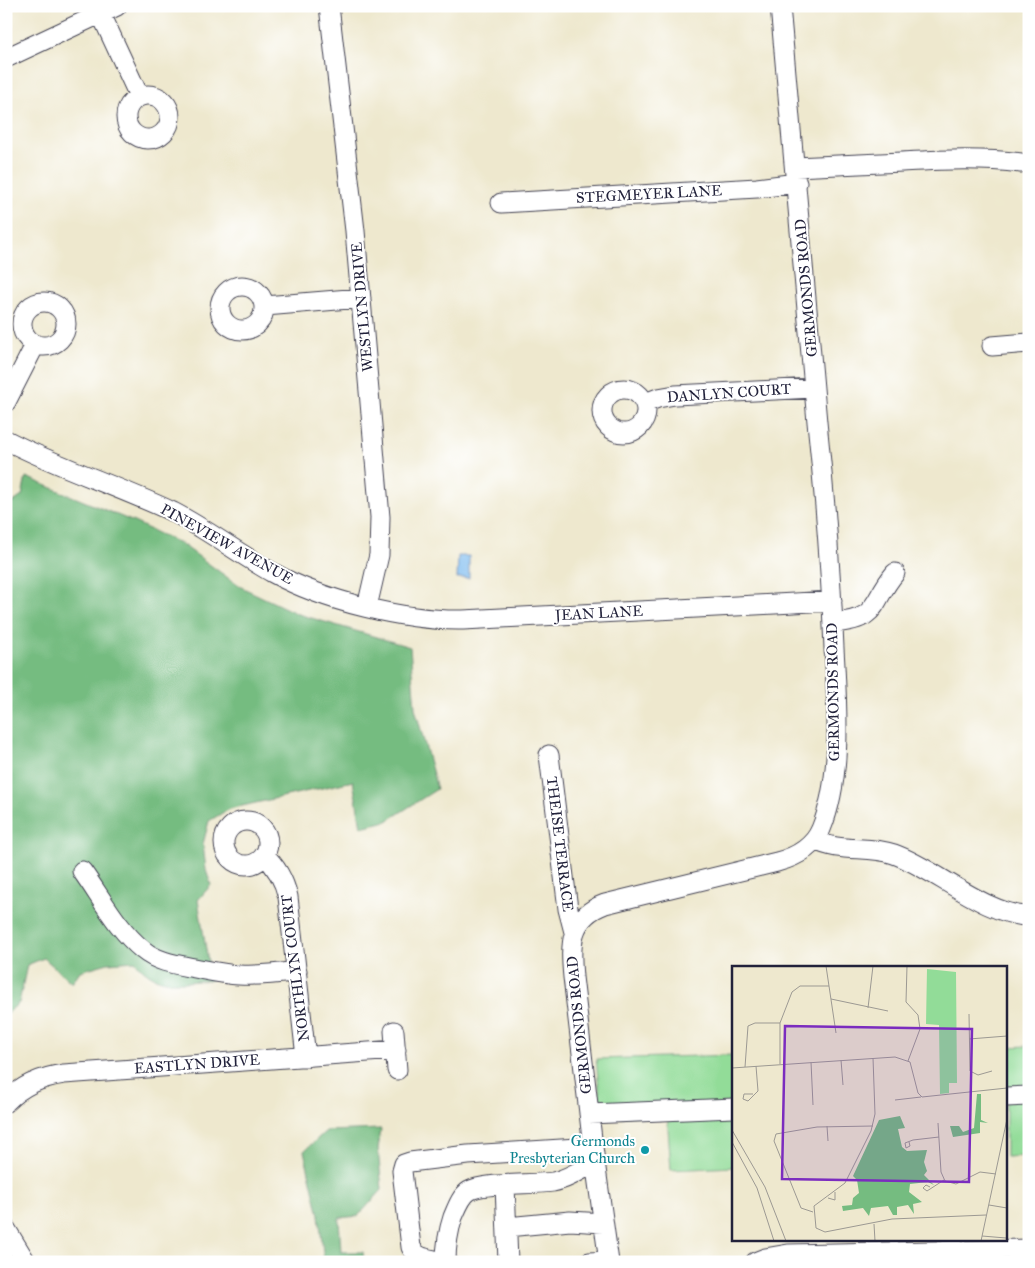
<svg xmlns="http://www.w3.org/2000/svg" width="1035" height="1268" font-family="'IM FELL Great Primer',serif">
  <rect width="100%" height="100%" fill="#fff"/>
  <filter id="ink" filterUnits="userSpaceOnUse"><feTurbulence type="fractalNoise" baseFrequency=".02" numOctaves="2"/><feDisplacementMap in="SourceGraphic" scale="10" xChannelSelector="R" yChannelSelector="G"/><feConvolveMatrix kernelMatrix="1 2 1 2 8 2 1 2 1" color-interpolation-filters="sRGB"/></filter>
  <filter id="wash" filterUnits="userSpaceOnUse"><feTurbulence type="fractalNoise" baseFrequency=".0096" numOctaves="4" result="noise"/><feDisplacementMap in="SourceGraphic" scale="20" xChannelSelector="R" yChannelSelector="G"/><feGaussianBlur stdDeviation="1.12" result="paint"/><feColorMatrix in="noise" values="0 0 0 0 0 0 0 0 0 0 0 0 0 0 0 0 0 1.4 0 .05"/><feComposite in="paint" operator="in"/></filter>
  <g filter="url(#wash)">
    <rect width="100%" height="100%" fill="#eee8ce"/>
    <path fill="#92dc98" stroke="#5a7f6a" d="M1029,1046V1156L1006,1157V1047Z
      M734,1055V1167L671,1170L667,1114L602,1118L596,1059Z"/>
    <path fill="#75bc80" stroke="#4c6f5e" d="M26,477L134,522L183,545L239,586L298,614L410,647L415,708L437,789L387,821L361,827L353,781L229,809L209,821L203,844L206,870L211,885L198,900L211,980C180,982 157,989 135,961L108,963L80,971L72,983L44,958L27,965L19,1003L6,1014V507L22,496Z
      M381,1129L378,1149L382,1190L358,1216L339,1218L341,1252H363L364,1262H324L319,1215L304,1151L326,1131Z"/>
    <path fill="#7abaef" stroke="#4e6e95" d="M458,556H469V578H457Z"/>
  </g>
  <g filter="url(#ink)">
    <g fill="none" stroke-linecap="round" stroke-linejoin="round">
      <g stroke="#414051" stroke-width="21">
        <path id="minor" d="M329,6L355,231L380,517L379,555L367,607
          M101,14L139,96
          M6,58L117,6
          M126 117a22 22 0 1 1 44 0a22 22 0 1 1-44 0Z
          M795,167C831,165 866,164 902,162C943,160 980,158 1021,163
          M501,203L757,188L797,183
          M220 308a22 22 0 1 1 44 0a22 22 0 1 1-44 0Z
          M22 324a22 22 0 1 1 44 0a22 22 0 1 1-44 0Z
          M265,306L361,298
          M992,346L1029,343
          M602 411a22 22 0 1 1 44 0a22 22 0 1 1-44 0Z
          M6,402L35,345
          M645,403L658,398L675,395L814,388
          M6,440C60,468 118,486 173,512C208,530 239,554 273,573C324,601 405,621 463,620L832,601
          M833,623C881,619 870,603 895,573
          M549,755L568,909L574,932
          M224 843a22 22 0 1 1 44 0a22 22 0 1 1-44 0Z
          M815,840C839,853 868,845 894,854C934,868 987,916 1029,916
          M264,855C277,867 284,880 288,897L306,1057
          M82,871C101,897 117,929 143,950C156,961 173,964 189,967C206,970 222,974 239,975C258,976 277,974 297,971
          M394,1031L397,1070
          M1006,1097L1029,1096
          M6,1102C22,1085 42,1077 64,1074L396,1050
          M589,1114L734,1108
          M505,1185L508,1262
          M507,1227L570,1221L603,1223
          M6,1229L26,1262
          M443,1262C431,1258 417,1260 411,1247L402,1171L404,1164L410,1162L468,1155L593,1147
          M446,1262C446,1245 448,1232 453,1217C457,1208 461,1196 469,1191C483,1182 534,1185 553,1182C568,1179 581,1170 595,1162
          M589,1262L608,1261
          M609,1262L593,1147L573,977C570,945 569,917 605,904L777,862C796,857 813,848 821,829C843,776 837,704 834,648C831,573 825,498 817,422C804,284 793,145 780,6
          M755,1262L765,1258L788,1254L1029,1249"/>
      </g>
      <use href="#minor" stroke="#fff" stroke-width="19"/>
    </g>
  </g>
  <circle fill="#0f9aa8" stroke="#fff" stroke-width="2" cx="645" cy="1150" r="5"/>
  <g text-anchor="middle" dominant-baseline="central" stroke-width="4" stroke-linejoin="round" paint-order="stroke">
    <g font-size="15" fill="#22223b" stroke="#fff">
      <text transform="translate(649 194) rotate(-3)">STEGMEYER LANE</text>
      <text transform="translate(806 288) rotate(-95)">GERMONDS ROAD</text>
      <text transform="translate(362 307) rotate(-95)">WESTLYN DRIVE</text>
      <text transform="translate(729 393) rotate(-4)">DANLYN COURT</text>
      <text transform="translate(227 544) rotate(29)">PINEVIEW AVENUE</text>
      <text transform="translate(599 613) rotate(-3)">JEAN LANE</text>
      <text transform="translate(833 692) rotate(-91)">GERMONDS ROAD</text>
      <text transform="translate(560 844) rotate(83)">THEISE TERRACE</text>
      <text transform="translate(295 968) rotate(-97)">NORTHLYN COURT</text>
      <text transform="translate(579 1025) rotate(-96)">GERMONDS ROAD</text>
      <text transform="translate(197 1064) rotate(-4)">EASTLYN DRIVE</text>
    </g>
    <g font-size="15" fill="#0d838f" stroke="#fff" text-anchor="end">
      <text x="635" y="1141">Germonds<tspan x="635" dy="17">Presbyterian Church</tspan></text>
    </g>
  </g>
  <g transform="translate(732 966)">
    <rect width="275" height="275" fill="#eee8ce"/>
    <path d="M195,3L224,6L225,117H217V127L208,128L207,59L194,58Z" fill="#92dc98"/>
    <path d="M245,128H249V154L256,157L248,156V167L221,171L218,160H227L231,166L242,162ZM168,150L173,162L166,163L170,181L175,185L195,184L192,196L195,205L192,209L202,219L196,216L178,218L177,226L190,236L181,238L182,248L176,239L165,241V249H161L156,240L139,242L137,250L131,242L111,245L110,240L120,239L121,232L127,227L125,214L121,210L147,154Z" fill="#75bc80"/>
    <path fill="none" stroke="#9c9993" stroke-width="1" d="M94,0L104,67M175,0L174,36L186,49L188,63L176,95M99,33L156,45M136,42L141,0M237,48L238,105L246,109L260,105M237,73L275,70M141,92L143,148L139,165L113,217L82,240L84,262L93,266L160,253L254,249M109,94L111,119M79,96L81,139M48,98V57L60,26L68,20H97M13,101L16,60L23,57H48M0,102L163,91L178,96L186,127L190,131L275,122M21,128H12L11,133L16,135L26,125L24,100M163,134L189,131M206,157L209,206L213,215L224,218L248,206L264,208M95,160L96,175M0,164L33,221L54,275M0,176L25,222L42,275M177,176L178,180L174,182L173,177L181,174L207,171M198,221L194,219L191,222L195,225L212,214M96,232L103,234V226M257,239L275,242M81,246L69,242L42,175L44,168L85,161L141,160M142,258L143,275M250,270L274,272M249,275L275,153"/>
    <path fill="#7b2cbf" fill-opacity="0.15" stroke="#7b2cbf" stroke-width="2.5" d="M53,60L240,63L237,216L50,213Z"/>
    <rect width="275" height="275" fill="none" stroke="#22223b" stroke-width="2.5"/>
  </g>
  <rect width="1035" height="1268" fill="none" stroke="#fff" stroke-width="25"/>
</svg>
